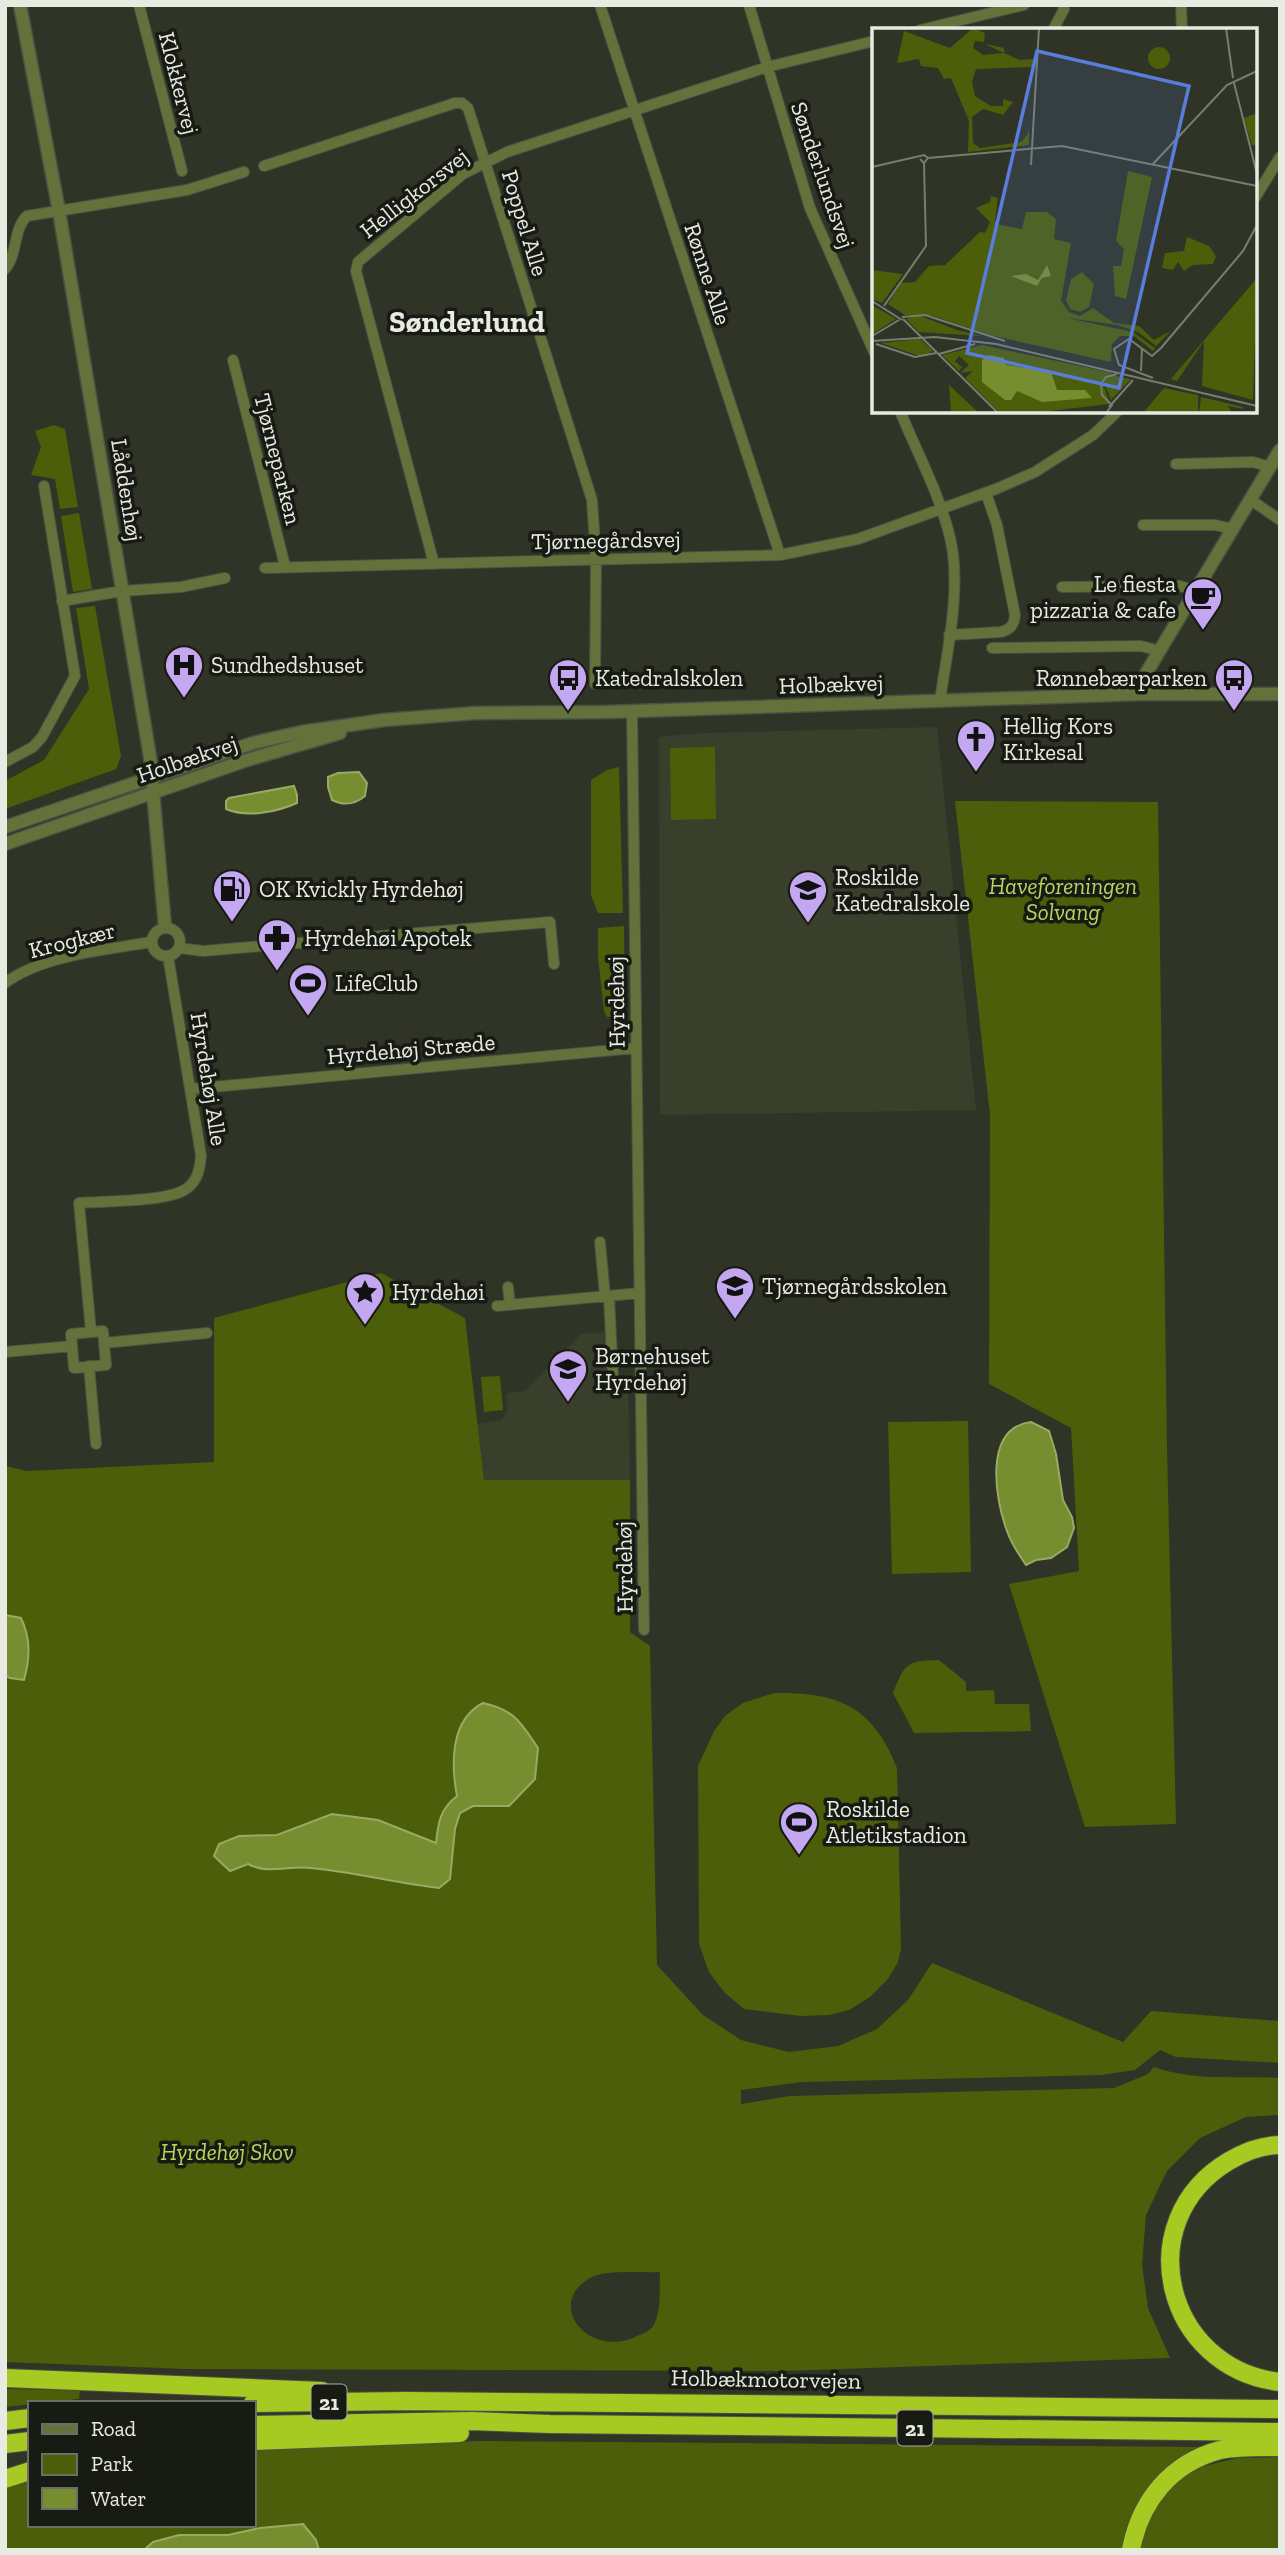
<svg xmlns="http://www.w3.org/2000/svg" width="1285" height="2555" font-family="'Zilla Slab',serif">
  <rect width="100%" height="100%" fill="#2f3426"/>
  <path fill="#393f2b" d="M937,727L976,1110L660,1115L659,737L701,733Z
    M605,1332L608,1377H628L630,1480H484L477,1424L501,1420L507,1412V1393L525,1391L581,1334Z"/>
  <path fill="#4c5e09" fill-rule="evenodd" d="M54,425L65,429L78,507L60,509L55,479L31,475L41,447L35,431Z
    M79,513L92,589L73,592L61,516Z
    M95,606L121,756L116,769L5,809V781L44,760L89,689L76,608Z
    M715,747L716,819L671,820L670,748Z
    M619,767L623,913H598L591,895V780L607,770Z
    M955,801L1158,802L1167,1449L1176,1824L1085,1827L1009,1584L1079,1571L1071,1428L989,1384L990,1115Z
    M624,926L625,1015L607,1017L604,1011L598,957V928Z
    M381,1273L465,1318L484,1480H630V1632L650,1646L657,1965L703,2015L741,2040L789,2052L838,2046L877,2029L908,2000L932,1963L1123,2042L1151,2011L1280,2021V2063L1176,2057L1160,2050L1135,2070L1101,2075L802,2082L741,2090V2104L790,2096L1114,2088L1148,2074L1154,2067C1197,2082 1236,2075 1280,2078V2115L1246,2117L1200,2138L1167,2171L1146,2215L1142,2265L1148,2308L1170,2358L782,2371L186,2369L5,2362V1466L27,1471L214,1462V1318ZM660,2272C659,2288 662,2312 653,2326C650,2331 642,2334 635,2337C589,2358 544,2305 590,2278C605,2269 643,2273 660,2272Z
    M500,1376L503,1410L484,1412L481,1377Z
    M968,1421L971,1572L892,1574L888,1422Z
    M939,1660L966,1682V1691L994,1690L995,1704H1029L1031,1731L914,1733L893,1693C905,1663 906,1661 939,1660Z
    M774,1693C838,1692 873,1706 897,1768L901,1949L898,1962L888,1979L870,1997L849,2010L829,2015L801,2016L744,2009L724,1992L709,1972L699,1944L698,1766L714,1731L725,1716L743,1703Z
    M5,2389L80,2390L79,2399L5,2407Z
    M480,2441L1207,2447L1168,2471L1126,2550H5V2488L30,2481V2525H254V2450Z
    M1280,2457V2550H1139L1145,2521L1167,2489L1200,2467L1237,2458Z"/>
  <path fill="#768e30" stroke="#98aa65" stroke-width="2" d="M359,772L367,783L365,796C354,805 344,806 332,800L328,787V777L338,773Z
    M294,786L297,795V803C277,812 247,818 226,809V801L229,798Z
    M1031,1422L1049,1431L1056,1454L1063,1500L1072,1517L1074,1528L1067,1547L1051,1558L1036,1560L1026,1565C1019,1555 1011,1543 1007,1531C995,1499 983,1428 1031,1422Z
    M5,1615L21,1618C31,1639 30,1658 24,1680L10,1678L5,1675Z
    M483,1703C515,1710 521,1723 538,1748L535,1779L509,1806H473L460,1813L455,1829L450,1879L439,1888C396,1883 354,1872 311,1868C290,1865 268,1875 248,1864L230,1871L214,1856L219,1844L239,1836L277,1835L332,1814L378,1820L436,1843C438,1823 440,1809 457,1796C451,1764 450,1720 483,1703Z
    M303,2524L316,2540L319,2550H144L153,2542L179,2535H228L260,2528Z"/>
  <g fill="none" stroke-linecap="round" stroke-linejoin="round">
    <g stroke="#4d5144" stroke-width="12">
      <path id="minor" d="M139,5L182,171
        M600,5L780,555
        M749,5L810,208L874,352
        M1181,5L1182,30
        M920,30L1024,5
        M1053,30L1064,9L1063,5
        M264,166L455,103H462L468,108L592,500L596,560L595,684
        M1255,198L1280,157
        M5,269C18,254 13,229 27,216L187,190L244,172
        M233,360L285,566
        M900,411C918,455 943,500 952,547C960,597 947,651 940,701
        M1176,464L1253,462L1270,467
        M1251,500L1280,520
        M1143,525H1215L1233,529
        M434,564L356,271L358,262L463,174L507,152L767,67L874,41
        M265,568L780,555L858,539L996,489L1035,472L1093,435L1118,411
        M1062,587L1180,586L1196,591
        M62,601L122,591L181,587L225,578
        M949,635L1001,632C1011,629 1014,625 1015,615L997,525L986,493
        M992,648L1141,646L1160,651
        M632,711L644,1630
        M5,762L33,747L42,737L75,676L44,486
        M152 942a14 14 0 1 1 28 0a14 14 0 1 1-28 0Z
        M179,948L203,951L550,922L554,964
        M5,983C43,955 106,950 151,942
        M190,1089L636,1048
        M600,1242L605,1296
        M508,1287L510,1305
        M609,1296L613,1378
        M497,1306L640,1293
        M103,1331L106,1365L74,1368L71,1334Z
        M91,1332L79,1203C104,1201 167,1202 186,1189C198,1181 200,1168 201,1155L168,956
        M104,1343L207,1333
        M5,1352L72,1346
        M89,1366L96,1444"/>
    </g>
    <g stroke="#4d5144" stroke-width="15">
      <path id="tertiary" d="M20,5L59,211L150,757L165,927
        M1140,694L1142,680L1280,450
        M5,827L253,743L301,732L384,720L476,713L607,712L1140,694H1280
        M5,844L247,760L340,733"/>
    </g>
    <g stroke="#4d5144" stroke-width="20">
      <path id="motorway" d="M1280,2145C1262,2145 1244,2152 1229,2161C1128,2221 1165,2369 1280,2382
        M5,2378L322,2391
        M253,2403L406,2401L1280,2409
        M5,2421L30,2418
        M254,2425L472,2421L550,2424L1280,2432
        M254,2441L460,2433
        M5,2444L30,2441
        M5,2479L30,2471
        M1131,2550C1140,2501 1171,2463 1220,2450C1239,2446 1260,2447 1280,2447"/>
    </g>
    <use href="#minor" stroke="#63723a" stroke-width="10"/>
    <use href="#tertiary" stroke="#63723a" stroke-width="12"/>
    <use href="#motorway" stroke="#a6ca21" stroke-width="18"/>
  </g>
  <defs>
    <g id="cafe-pin" transform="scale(2.0125)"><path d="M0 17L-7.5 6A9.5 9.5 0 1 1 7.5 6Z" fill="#c4a7f1" stroke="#181a14"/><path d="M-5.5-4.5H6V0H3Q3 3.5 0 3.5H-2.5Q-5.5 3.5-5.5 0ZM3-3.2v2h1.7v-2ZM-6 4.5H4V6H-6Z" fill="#111"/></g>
    <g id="hospital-pin" transform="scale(2.0125)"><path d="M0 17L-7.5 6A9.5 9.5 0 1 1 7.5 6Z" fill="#c4a7f1" stroke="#181a14"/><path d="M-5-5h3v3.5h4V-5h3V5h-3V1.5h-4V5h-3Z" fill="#111"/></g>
    <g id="bus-pin" transform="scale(2.0125)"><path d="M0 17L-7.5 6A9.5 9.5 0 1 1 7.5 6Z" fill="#c4a7f1" stroke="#181a14"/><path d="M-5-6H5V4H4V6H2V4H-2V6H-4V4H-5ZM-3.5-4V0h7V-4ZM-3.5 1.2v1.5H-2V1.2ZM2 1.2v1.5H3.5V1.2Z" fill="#111"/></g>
    <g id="church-pin" transform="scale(2.0125)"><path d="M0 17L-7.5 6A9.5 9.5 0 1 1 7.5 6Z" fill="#c4a7f1" stroke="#181a14"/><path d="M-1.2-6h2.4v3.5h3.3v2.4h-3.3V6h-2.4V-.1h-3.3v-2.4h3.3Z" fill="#111"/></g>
    <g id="fuel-pin" transform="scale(2.0125)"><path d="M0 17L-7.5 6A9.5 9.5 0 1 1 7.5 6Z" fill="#c4a7f1" stroke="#181a14"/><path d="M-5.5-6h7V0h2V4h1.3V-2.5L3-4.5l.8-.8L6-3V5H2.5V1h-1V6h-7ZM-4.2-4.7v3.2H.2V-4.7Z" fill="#111"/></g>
    <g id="university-pin" transform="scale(2.0125)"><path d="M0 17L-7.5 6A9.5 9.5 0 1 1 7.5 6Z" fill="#c4a7f1" stroke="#181a14"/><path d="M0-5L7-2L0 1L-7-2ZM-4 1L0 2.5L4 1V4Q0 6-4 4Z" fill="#111"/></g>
    <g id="pharmacy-pin" transform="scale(2.0125)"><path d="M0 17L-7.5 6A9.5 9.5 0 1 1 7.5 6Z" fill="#c4a7f1" stroke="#181a14"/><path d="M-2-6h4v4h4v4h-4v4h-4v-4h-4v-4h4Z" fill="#111"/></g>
    <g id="stadium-pin" transform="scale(2.0125)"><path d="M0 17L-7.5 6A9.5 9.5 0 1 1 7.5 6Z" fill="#c4a7f1" stroke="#181a14"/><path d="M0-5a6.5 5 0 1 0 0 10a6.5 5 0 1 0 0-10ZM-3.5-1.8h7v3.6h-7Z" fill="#111"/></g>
    <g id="school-pin" transform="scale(2.0125)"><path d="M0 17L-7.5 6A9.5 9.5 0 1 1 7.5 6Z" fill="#c4a7f1" stroke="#181a14"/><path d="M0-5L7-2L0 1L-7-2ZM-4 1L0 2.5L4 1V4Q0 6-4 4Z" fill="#111"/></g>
    <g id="sight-pin" transform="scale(2.0125)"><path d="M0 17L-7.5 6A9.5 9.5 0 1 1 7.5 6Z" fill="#c4a7f1" stroke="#181a14"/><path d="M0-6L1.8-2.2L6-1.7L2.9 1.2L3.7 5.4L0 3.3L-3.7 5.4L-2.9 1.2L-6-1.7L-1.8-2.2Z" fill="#111"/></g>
  </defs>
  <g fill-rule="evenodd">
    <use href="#cafe-pin" x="1203" y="597"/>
    <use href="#hospital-pin" x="184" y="665"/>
    <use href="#bus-pin" x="568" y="678"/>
    <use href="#bus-pin" x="1234" y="678"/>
    <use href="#church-pin" x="976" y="739"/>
    <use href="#fuel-pin" x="232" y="889"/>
    <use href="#university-pin" x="808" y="890"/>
    <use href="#pharmacy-pin" x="277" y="938"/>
    <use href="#stadium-pin" x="308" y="983"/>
    <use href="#school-pin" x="735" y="1286"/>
    <use href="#sight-pin" x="365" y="1292"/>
    <use href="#school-pin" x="568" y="1369"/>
    <use href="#stadium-pin" x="799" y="1822"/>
  </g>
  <g text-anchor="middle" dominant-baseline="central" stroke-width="7" stroke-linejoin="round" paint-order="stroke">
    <g fill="#181a14" stroke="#aaaca4" stroke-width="2">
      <rect x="311.5" y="2384.5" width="35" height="35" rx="5"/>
      <rect x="897.5" y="2410.5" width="35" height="35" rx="5"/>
    </g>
    <g font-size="21" font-weight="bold" fill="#e8ebe2">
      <text x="329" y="2402">21</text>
      <text x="915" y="2428">21</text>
    </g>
    <g font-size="23" fill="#e8ebe2" stroke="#181a14">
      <text transform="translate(179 83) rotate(76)">Klokkervej</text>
      <text transform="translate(823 175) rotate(71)">Sønderlundsvej</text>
      <text transform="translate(414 193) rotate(-38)">Helligkorsvej</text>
      <text transform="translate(525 223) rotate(73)">Poppel Alle</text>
      <text transform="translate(708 274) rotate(72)">Rønne Alle</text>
      <text transform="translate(278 459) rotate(76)">Tjørneparken</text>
      <text transform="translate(127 490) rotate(81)">Låddenhøj</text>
      <text transform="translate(606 540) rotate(-1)">Tjørnegårdsvej</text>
      <text transform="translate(831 684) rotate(-2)">Holbækvej</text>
      <text transform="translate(187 759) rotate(-19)">Holbækvej</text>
      <text transform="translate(72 940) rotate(-14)">Krogkær</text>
      <text transform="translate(616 1002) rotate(-91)">Hyrdehøj</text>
      <text transform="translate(411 1049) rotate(-5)">Hyrdehøj Stræde</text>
      <text transform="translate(209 1079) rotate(81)">Hyrdehøj Alle</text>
      <text transform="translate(624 1567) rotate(-91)">Hyrdehøj</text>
      <text transform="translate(766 2379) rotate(1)">Holbækmotorvejen</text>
    </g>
    <g font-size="23" fill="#e8ebe2" stroke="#181a14" text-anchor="start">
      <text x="1176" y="584" text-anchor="end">Le fiesta<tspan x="1176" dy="26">pizzaria &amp; cafe</tspan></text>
      <text x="211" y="665">Sundhedshuset</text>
      <text x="595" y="678">Katedralskolen</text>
      <text x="1207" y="678" text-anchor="end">Rønnebærparken</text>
      <text x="1003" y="726">Hellig Kors<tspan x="1003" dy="26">Kirkesal</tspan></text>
      <text x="835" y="877">Roskilde<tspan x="835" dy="26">Katedralskole</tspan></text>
      <text x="259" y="889">OK Kvickly Hyrdehøj</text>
      <text x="304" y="938">Hyrdehøi Apotek</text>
      <text x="335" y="983">LifeClub</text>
      <text x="762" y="1286">Tjørnegårdsskolen</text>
      <text x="392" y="1292">Hyrdehøi</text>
      <text x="595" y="1356">Børnehuset<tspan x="595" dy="26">Hyrdehøj</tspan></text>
      <text x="826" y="1809">Roskilde<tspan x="826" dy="26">Atletikstadion</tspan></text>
    </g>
    <g font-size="23" font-style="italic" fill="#b7d65d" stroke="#181a14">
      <text x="1063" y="886">Haveforeningen<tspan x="1063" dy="26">Solvang</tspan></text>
      <text x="227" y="2152">Hyrdehøj Skov</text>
    </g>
    <g font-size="30" font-weight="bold" fill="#e8ebe2" stroke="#181a14">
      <text x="467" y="322">Sønderlund</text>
    </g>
  </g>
  <g transform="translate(872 28)">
    <rect width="385" height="385" fill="#2f3426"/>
    <path d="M101,0L113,5L112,14L103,13L101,20L111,27L132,25L113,16L132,20V25L148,32L162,31V39L104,41L100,54L103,68L119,78H131V71L141,74L131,87L111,81L100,89L101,115L108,120L149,114L156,106L157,97V117L96,124L97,93L79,50L72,51L66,40L49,38L47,31L25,35L32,3L78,20ZM276 30a11 11 0 1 1 22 0a11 11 0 1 1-22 0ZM385,85V116L380,118L372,90ZM256,143L280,149L254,271L243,268L241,238H249L252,221L244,213ZM119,168L126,170L123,193L128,197L150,201L154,184H175L184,191L182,211L199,215L189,273L197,284L208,288L221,280L242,295L267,298L282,312L299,303L284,318L266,304L246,297L195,290L261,304L283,320L281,323L262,308H248L240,316L239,334L122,308L61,288L33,287L16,276L29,255L43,254L57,238L73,237L108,204L113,205L118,194L104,180L118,174ZM315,209L337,218L344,228L341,236L321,237L312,243L306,234L301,242L290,240L293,225L312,223ZM0,242L31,246L10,275L0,271ZM210,244L222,256L217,279L208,284L198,281L194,272L199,251ZM385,250L381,372L330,358L332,313L305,353L299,351ZM0,277L24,291L0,306ZM46,287L85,302L109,308L47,304L34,291ZM48,311L61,323L50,329L9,315ZM110,317L241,345L230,352L238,376L160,385L127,384L93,350L101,343L88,345L97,337L87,328L83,333L90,339L87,343L70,327ZM239,347L259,351L239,372L231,352ZM77,357L107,385H79ZM292,360L326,367V385H271ZM329,369L371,379L370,381L356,378L360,385H327Z" fill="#4c5e09"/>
    <path d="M175,237L179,248L170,250L165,258L139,248L154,246L166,252ZM117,327L132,330L134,337L179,344L185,362H213L220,370L170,374L145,363L139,372H133L110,354V332Z" fill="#768e30"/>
    <path fill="none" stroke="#797d71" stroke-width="2" d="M354,0L361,50M362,55L385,146M56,130L190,118L385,158M281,136L355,57L385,43M159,137L167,0M0,139L52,127L56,130L52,135L48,131M0,273L30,292M12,278L54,218L52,135M30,289L53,287L133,313M31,291L126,385M0,308L27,292M0,313L63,309L124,316L385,378M4,316L43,329L64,325M289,320L371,223L385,197M67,326L103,316M269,343L270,320M281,350L247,337L242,321L257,311L280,328L289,320M237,379L261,352M234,385L240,377L230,367L229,356L234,349L245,346"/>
    <path fill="#5a7ddb" fill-opacity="0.15" stroke="#5a7ddb" stroke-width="3.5" d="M165,23L317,58L247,360L95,325Z"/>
    <rect width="385" height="385" fill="none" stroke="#e8ebe2" stroke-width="3.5"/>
  </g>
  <rect width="1285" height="2555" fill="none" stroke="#e8ebe2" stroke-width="14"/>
  <rect x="28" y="2401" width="228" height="126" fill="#181a14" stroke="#6b6e66" stroke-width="2"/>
  <rect x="42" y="2424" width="35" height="10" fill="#63723a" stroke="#6b6e66" stroke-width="2"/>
  <text x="91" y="2436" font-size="21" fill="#e8ebe2">Road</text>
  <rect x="42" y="2454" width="35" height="21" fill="#4c5e09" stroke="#6b6e66" stroke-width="2"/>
  <text x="91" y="2471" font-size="21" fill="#e8ebe2">Park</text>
  <rect x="42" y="2488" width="35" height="21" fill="#768e30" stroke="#6b6e66" stroke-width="2"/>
  <text x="91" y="2506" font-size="21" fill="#e8ebe2">Water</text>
</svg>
